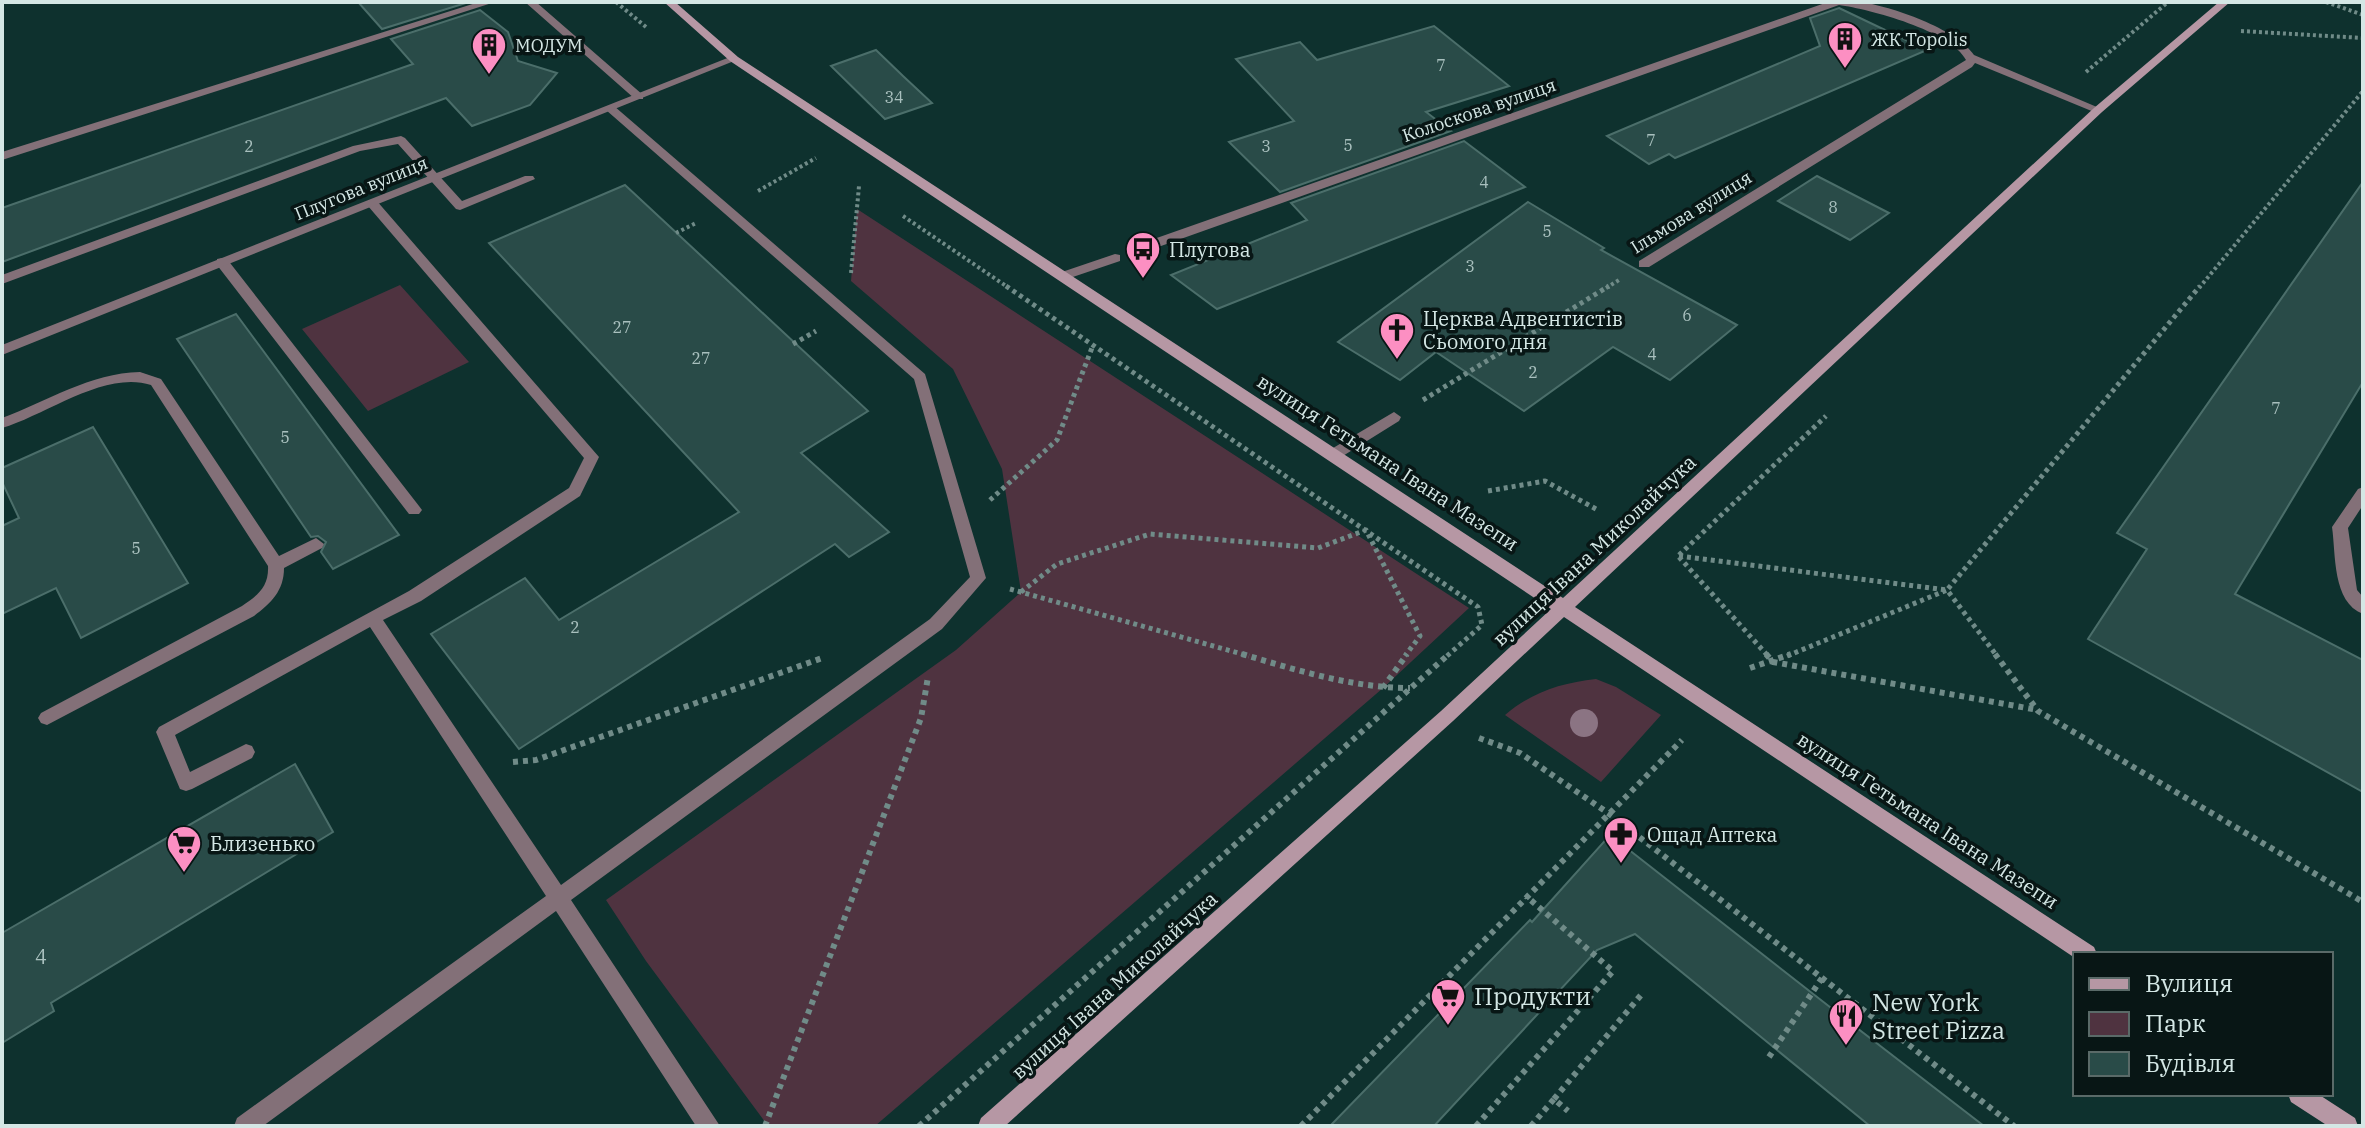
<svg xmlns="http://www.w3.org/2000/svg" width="2365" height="1128" font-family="'IBM Plex Serif',serif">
  <rect width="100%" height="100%" fill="#0e312e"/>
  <path fill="#4f3340" d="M857,209L1469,608L1383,688L875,1126H768L646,961L606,900L956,650L1021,592L1002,469L953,369L851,281Z
    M400,285L469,362L368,411L302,329Z
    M1596,679L1616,687L1661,715L1601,782L1505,715C1532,692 1561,683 1596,679Z"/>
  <path fill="#294b48" stroke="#4b6e6a" stroke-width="2" d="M358,2H469L382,29Z
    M1839,8L1927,50L1675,158L1669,154L1649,164L1607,136L1820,46L1810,18Z
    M480,10L508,32L518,61L557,73L530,105L472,126L446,98L2,262V208L413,64L391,39Z
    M1434,26L1509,86L1426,112L1451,131L1280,192L1229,142L1294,121L1236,59L1300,42L1317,60Z
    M876,50L903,76L932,103L885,119L831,66Z
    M1464,141L1525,187L1217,309L1171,275L1307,220L1291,203Z
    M1817,176L1889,213L1850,240L1778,201Z
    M2363,182V382L2235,594L2363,660V792L2088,639L2147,549L2117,533Z
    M625,185L868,411L801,453L889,532L849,557L835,544L519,749L431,634L525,578L559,620L739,512L489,243Z
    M1528,202L1604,248L1601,250L1737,325L1670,380L1613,347L1524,411L1436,352L1400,380L1338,342Z
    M236,314L399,535L333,569L321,552L326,542L318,536L311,537L177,339Z
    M93,427L188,583L81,638L56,588L2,614V526L19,518L2,482V468Z
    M295,764L333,832L51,1003L54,1011L2,1043V933Z
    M1610,835L1835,1011L1984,1126H1870L1635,934L1597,950L1434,1126H1330L1530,920L1532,922Z"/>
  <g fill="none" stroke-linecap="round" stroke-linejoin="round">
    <path stroke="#708b88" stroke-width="4" stroke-dasharray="3 3" stroke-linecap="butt" d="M616,2L646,27
      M2326,2L2363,15
      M2241,31L2363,38
      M2086,72L2168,2
      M758,191L816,158
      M903,216L1009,288
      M676,233L696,223
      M851,273L859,186
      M1606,288L1619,280
      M2199,288L2363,91"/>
    <path stroke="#708b88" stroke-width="5" stroke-dasharray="4 4" stroke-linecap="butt" d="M1006,286L1478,607L1482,625L1447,656
      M793,344L816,331
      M1423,400L1609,286
      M1488,491L1545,481L1596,509
      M990,500L1057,440L1093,345
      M1679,555L1826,416
      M1679,556L1947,590L2200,286
      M1679,557L1768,656
      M1010,589L1249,656
      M1021,592L1057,564L1150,534L1318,548L1366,530L1420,636L1405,656
      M1787,656L1947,590L1997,656"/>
    <path stroke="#708b88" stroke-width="6" stroke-dasharray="5 5" stroke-linecap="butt" d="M1242,654C1296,670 1353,688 1410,688
      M1766,654L1773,662L2038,710
      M1995,654L2038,711L2363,902
      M1750,668L1791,654
      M1383,688L1407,654
      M1479,738L1520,753L1608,813L2014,1126
      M513,762L536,760L825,657
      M1769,1057L1822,978
      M1554,1099L1641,995
      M765,1126L921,718L928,677
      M919,1126L1449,654
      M1301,1126L1682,740
      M1476,1126L1613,971L1526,896
      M1531,1126L1554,1099L1568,1111"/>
    <path fill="#837078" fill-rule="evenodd" d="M479,2H495L2,160V152Z
      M525,2H536L643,95V99H635Z
      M606,106H614L925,374L986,578L942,629L571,900L720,1126H696L556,911L263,1126H234L237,1118L546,896L370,627L175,735L190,772L246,744L252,746L255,752L252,758L192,789L186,791L180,789L156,732L159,727L409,591L569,488L584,458L368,206V200H376L599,457L580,496L421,601L383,620L561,885L930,619L970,577L914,379L606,110Z
      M401,136L405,138L462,201L525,176H533L535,179L460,210L456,209L398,144L360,151L2,284V275L353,146Z
      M222,258L227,259L419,506L422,510L419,514H409L217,265V259Z
      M140,372L161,379L279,556L316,538L324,544L322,548L284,568C284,591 271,603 254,616L47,725L41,723L38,718L41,713L242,606C258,595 269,587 268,566L151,385C105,370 46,415 2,428V418C48,401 90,373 140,372Z
      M2363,487V505L2348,528L2357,590L2363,597V614C2332,602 2336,554 2332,527L2358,489Z"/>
    <path fill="#837078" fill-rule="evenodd" d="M1828,2C1839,2 1850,1 1860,2C1891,6 1957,29 1974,55L2104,110L2094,112L1975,63L1972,67L1649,267H1639V261L1966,60C1952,31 1869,9 1839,5L1161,246H1151L1150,243L1151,240Z
      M730,57L739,59L2,355V345Z
      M1115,254L1120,255V261L1064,280L1057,276L1059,273Z
      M1394,412L1401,417L1399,421L1338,459H1328L1326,455L1328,451Z"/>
    <path fill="#b697a4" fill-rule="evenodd" d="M664,2H675L738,57L1563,598L2094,108L2219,2H2230L2102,112L1575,607L2094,947L2097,954H2075V958L1564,617L1453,721L1005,1126H978L981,1118L1441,711L1551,609L730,61Z
      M2288,1094H2318L2355,1118L2358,1126H2328L2291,1102Z"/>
  </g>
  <circle fill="#8b7483" cx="1584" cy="723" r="14"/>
  <defs>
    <g id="building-pin" transform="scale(1.8)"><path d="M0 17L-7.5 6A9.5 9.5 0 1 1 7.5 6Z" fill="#fc8fc2" stroke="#081615"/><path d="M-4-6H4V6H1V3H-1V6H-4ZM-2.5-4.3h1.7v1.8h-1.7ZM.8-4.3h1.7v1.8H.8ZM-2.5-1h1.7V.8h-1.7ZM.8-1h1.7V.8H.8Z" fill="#111"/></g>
    <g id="bus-pin" transform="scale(1.8)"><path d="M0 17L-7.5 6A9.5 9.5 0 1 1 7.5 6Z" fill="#fc8fc2" stroke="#081615"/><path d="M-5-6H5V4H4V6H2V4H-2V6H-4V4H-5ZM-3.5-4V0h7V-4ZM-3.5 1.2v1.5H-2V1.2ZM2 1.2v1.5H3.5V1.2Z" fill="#111"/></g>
    <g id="church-pin" transform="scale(1.8)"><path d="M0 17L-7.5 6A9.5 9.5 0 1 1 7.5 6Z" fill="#fc8fc2" stroke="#081615"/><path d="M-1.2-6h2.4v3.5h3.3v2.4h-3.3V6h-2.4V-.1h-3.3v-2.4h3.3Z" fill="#111"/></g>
    <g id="pharmacy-pin" transform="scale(1.8)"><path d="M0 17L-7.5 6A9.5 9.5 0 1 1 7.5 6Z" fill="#fc8fc2" stroke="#081615"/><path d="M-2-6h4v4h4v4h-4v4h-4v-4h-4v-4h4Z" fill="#111"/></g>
    <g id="supermarket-pin" transform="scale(1.8)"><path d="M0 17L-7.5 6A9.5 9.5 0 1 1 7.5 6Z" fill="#fc8fc2" stroke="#081615"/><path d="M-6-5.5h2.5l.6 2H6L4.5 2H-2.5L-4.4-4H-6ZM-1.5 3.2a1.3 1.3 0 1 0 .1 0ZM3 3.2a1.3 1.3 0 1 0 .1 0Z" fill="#111"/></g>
    <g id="restaurant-pin" transform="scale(1.8)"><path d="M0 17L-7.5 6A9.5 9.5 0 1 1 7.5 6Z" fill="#fc8fc2" stroke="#081615"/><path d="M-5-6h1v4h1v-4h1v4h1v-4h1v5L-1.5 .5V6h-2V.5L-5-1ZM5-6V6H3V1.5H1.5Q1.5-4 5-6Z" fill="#111"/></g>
  </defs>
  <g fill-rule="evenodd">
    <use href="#building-pin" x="1845" y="39"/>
    <use href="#building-pin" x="489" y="45"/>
    <use href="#bus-pin" x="1143" y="249"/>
    <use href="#church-pin" x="1397" y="330"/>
    <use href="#pharmacy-pin" x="1621" y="834"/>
    <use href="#supermarket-pin" x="184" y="843"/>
    <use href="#supermarket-pin" x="1448" y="996"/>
    <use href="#restaurant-pin" x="1846" y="1016"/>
  </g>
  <g text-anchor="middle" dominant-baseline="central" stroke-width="7" stroke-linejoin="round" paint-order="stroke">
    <g font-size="16" fill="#a9c0be">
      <text x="1441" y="65">7</text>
      <text x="894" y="97">34</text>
      <text x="1651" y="140">7</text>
      <text x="1348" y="145">5</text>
      <text x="249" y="146">2</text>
      <text x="1266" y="146">3</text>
      <text x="1484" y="182">4</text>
      <text x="1833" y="207">8</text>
      <text x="1547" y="231">5</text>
      <text x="1470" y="266">3</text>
      <text x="1687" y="315">6</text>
      <text x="622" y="327">27</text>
      <text x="1652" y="354">4</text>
      <text x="701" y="358">27</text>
      <text x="1533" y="372">2</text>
      <text x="2276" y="408">7</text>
      <text x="285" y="437">5</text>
      <text x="136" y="548">5</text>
      <text x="575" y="627">2</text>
    </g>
    <g font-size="18" fill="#d4e7e5" stroke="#081615" text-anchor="start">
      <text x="1871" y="39">ЖК Topolis</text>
      <text x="515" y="45">МОДУМ</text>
    </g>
    <g font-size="18" fill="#d4e7e5" stroke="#081615">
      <text transform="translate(1479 110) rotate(-19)">Колоскова вулиця</text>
      <text transform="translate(361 188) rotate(-22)">Плугова вулиця</text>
      <text transform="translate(1691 212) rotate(-32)">Ільмова вулиця</text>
    </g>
    <g font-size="20" fill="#d4e7e5" stroke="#081615" text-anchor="start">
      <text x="1169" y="249">Плугова</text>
      <text x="1423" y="318">Церква Адвентистів<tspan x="1423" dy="23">Сьомого дня</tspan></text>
      <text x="1647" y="834">Ощад Аптека</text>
      <text x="210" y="843">Близенько</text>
    </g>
    <g font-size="20" fill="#d4e7e5" stroke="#081615">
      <text transform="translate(1388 462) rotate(33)">вулиця Гетьмана Івана Мазепи</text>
      <text transform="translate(1594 550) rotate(-43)">вулиця Івана Миколайчука</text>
      <text transform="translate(1928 820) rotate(33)">вулиця Гетьмана Івана Мазепи</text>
      <text transform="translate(1114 985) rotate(-42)">вулиця Івана Миколайчука</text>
    </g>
    <g font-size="20" fill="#a9c0be">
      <text x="41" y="956">4</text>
    </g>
    <g font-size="24" fill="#d4e7e5" stroke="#081615" text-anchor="start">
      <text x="1474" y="996">Продукти</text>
      <text x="1872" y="1002">New York<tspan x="1872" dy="28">Street Pizza</tspan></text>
    </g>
  </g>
  <rect width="2365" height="1128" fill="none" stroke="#d4e7e5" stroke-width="8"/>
  <rect x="2073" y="952" width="260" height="144" fill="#081615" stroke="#5a6a68" stroke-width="2"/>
  <rect x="2089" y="978" width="40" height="12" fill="#b697a4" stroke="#5a6a68" stroke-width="2"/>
  <text x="2145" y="992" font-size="24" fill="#d4e7e5">Вулиця</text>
  <rect x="2089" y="1012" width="40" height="24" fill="#4f3340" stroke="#5a6a68" stroke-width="2"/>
  <text x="2145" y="1032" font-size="24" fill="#d4e7e5">Парк</text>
  <rect x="2089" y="1052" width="40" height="24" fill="#294b48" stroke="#5a6a68" stroke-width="2"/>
  <text x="2145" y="1072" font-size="24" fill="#d4e7e5">Будівля</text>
</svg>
